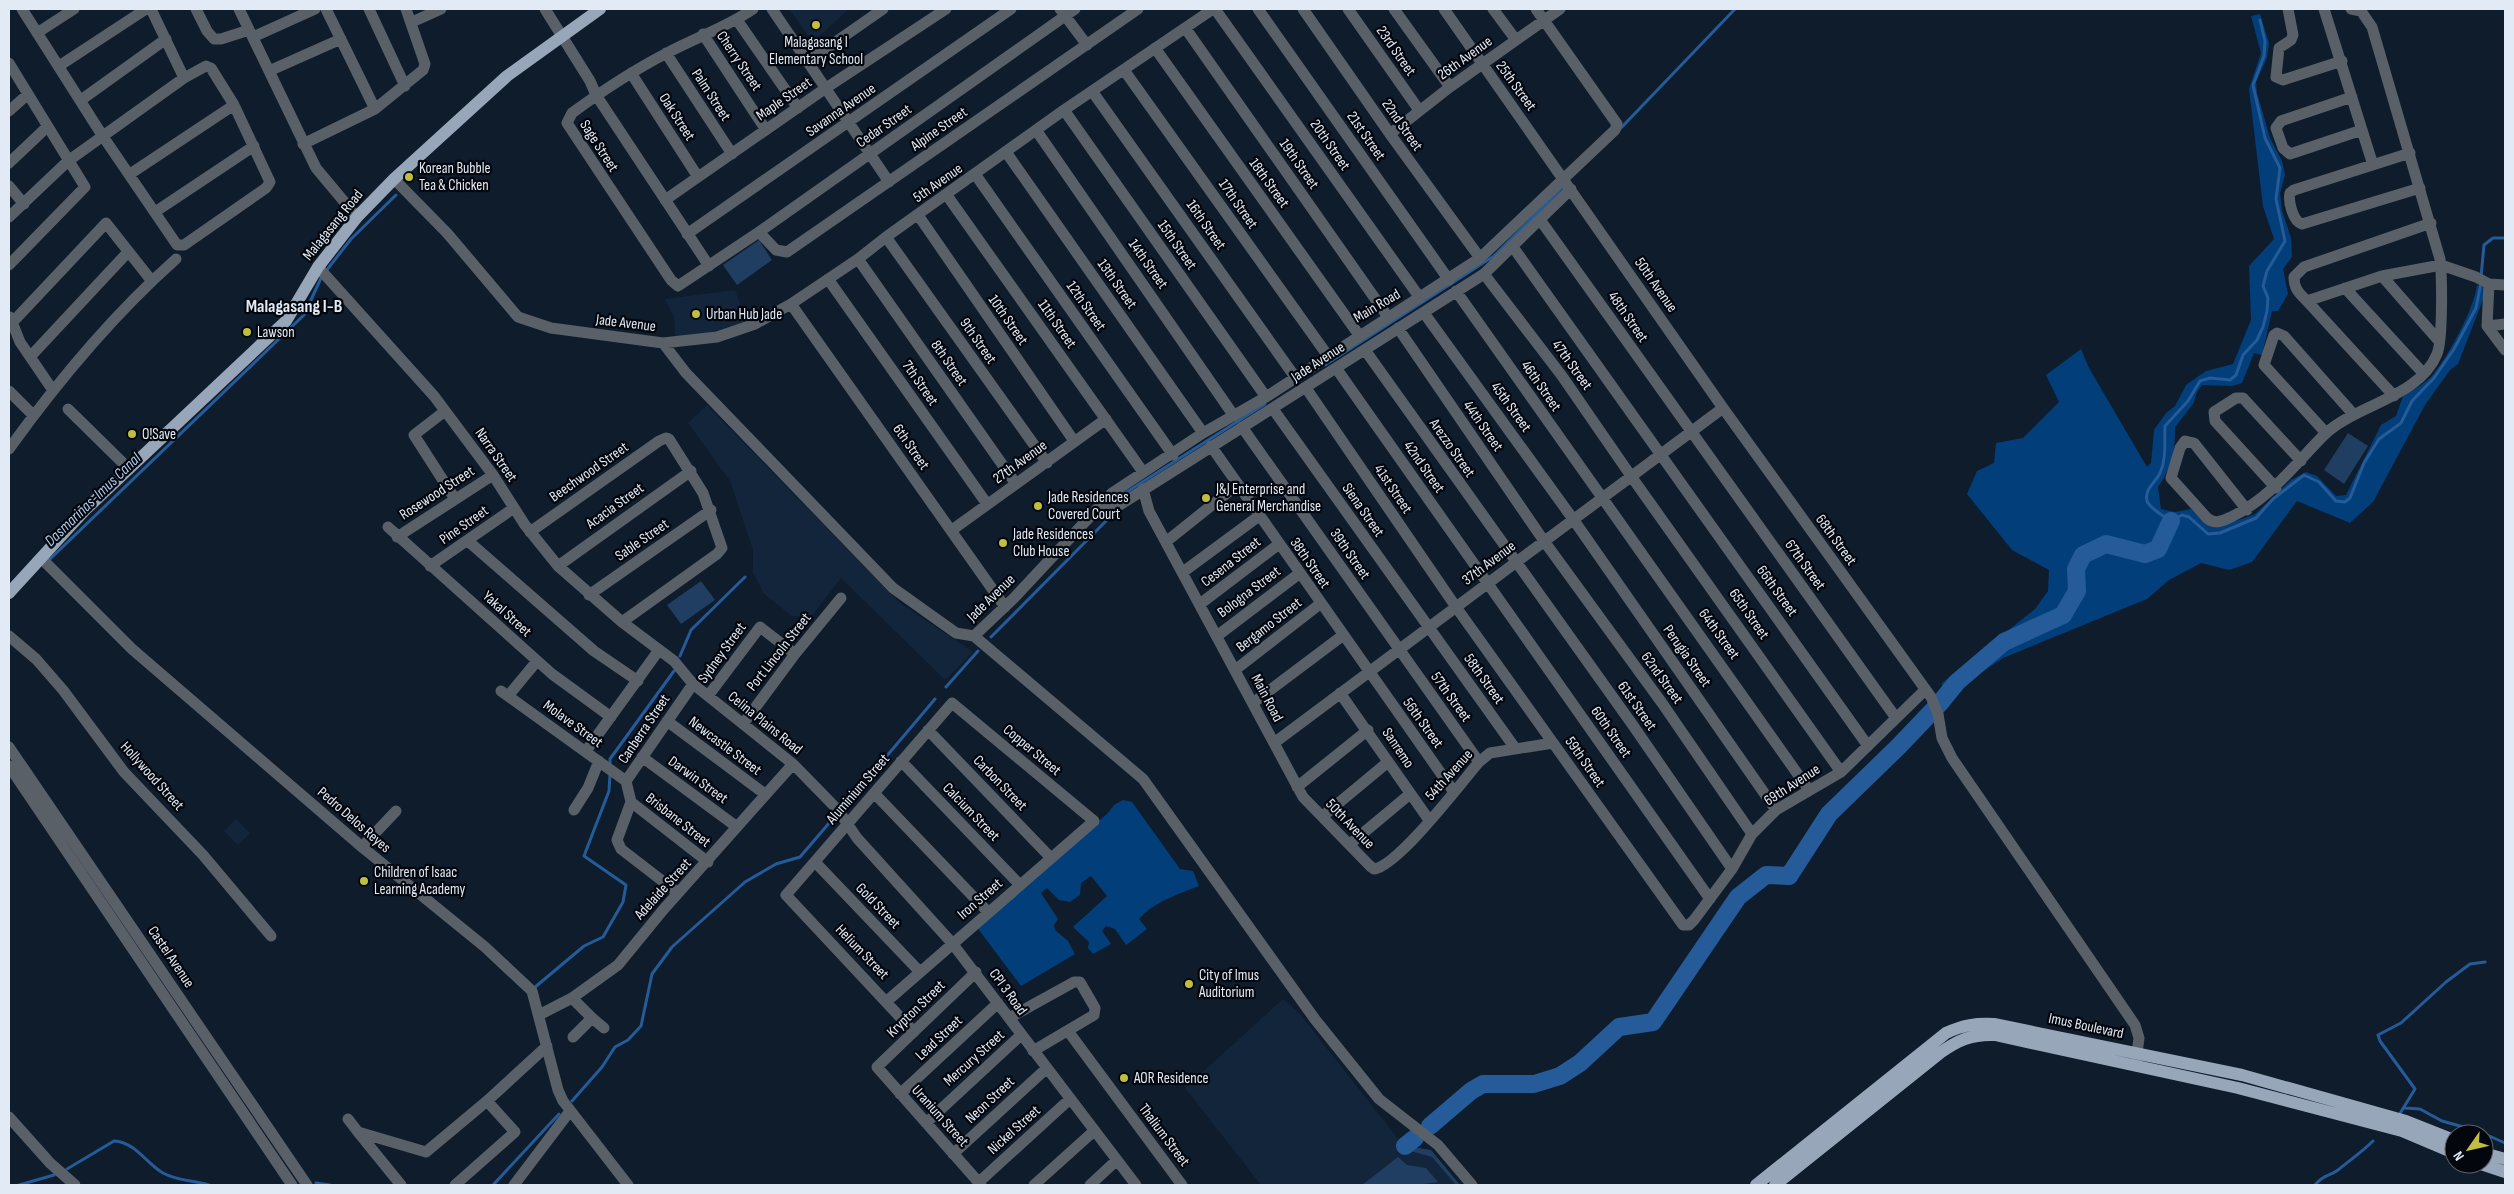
<svg xmlns="http://www.w3.org/2000/svg" width="2514" height="1194" font-family="'Sofia Sans Condensed',sans-serif">
  <rect width="100%" height="100%" fill="#0e1c2c"/>
  <path fill="#13253a" d="M789,9H849L813,42Z
    M735,290L746,321L709,333L675,337L674,317L665,299Z
    M707,405L900,603L973,652L945,680L841,578L811,617L792,616L764,594L753,573V550L730,481L688,423Z
    M236,819L250,833L238,845L224,831Z
    M1283,999L1300,1014L1407,1150L1412,1147L1431,1150L1460,1185H1261L1185,1088Z"/>
  <path fill="#203e61" d="M759,240L772,260L737,285L723,265Z
    M2348,433L2368,446L2344,484L2324,470Z
    M701,581L715,600L681,624L667,605Z
    M1412,1147L1431,1150L1460,1185H1456L1432,1157L1407,1150Z
    M1398,1157L1407,1165L1426,1168L1438,1182L1417,1185H1362Z"/>
  <path fill="#023f7a" d="M2260,14L2269,43L2267,58L2256,82L2257,93L2270,138L2282,161L2285,175L2280,193L2282,210L2291,238L2292,257L2283,269L2288,294L2278,311H2272L2262,355L2254,353L2242,383L2232,386L2202,385L2197,392L2193,404L2175,427C2175,452 2173,465 2158,487L2161,509L2175,512L2191,509L2210,527L2239,520L2255,514L2291,480L2306,472L2317,476L2336,496L2346,495L2381,425L2396,416L2403,396C2413,390 2423,385 2432,376C2448,357 2474,309 2477,285L2484,288V297L2458,364L2450,370L2425,405L2373,502L2350,523L2297,501L2252,562L2229,570L2201,563L2169,580L2147,599L2003,658L1976,676L1949,700L1942,691V683L2035,609L2048,591L2049,570L2012,550L1967,494L1977,471L1994,463L1996,443L2023,438L2059,402L2046,375L2081,349L2089,368L2147,467L2151,463L2154,430L2166,413L2175,406L2186,385L2206,371L2233,364L2251,320L2249,266L2274,239L2263,206L2249,89L2261,53L2251,16Z
    M1123,800L1132,802L1180,869L1193,871L1199,886C1178,894 1154,902 1139,919L1147,929L1126,945L1115,929L1106,926L1102,931L1111,944L1093,954L1088,948L1089,942L1073,927L1107,896L1091,876L1081,883L1080,895L1070,902L1059,900L1047,888L1041,893L1058,919L1054,925L1055,930L1068,941L1075,954L1021,986L976,926L1108,813L1114,805Z"/>
  <g fill="none" stroke-linecap="round" stroke-linejoin="round">
    <path stroke="#245b98" stroke-width="3" d="M2260,20L2265,41L2264,56L2253,85L2265,138L2280,168L2276,199L2285,241L2267,271L2263,286L2268,298L2267,311L2263,327L2257,340L2243,355L2236,375L2230,380L2210,378L2200,381L2188,401L2165,426C2164,441 2167,458 2160,473C2156,482 2144,489 2147,501C2150,509 2164,516 2171,521L2182,515L2189,517L2208,534L2220,533L2256,518L2273,499L2304,475L2319,482L2336,501L2345,502L2350,498L2364,463L2379,439L2401,423L2412,401L2434,378L2454,349L2476,308L2481,283
      M1620,129L1735,9
      M326,271L351,239L396,195
      M2481,277L2484,245L2493,238H2505
      M1325,365L1494,256L1562,188
      M1114,500L1265,404
      M49,560L304,315L322,276
      M991,637L1108,519
      M680,656L691,630L745,577
      M946,687L978,651
      M610,765V759L674,671
      M847,803L935,699
      M534,988L584,946L603,937L623,902L626,885L584,856L609,791L610,774
      M572,1101L602,1067L615,1047L628,1040L641,1026L652,974L672,947L745,882L776,864L800,857L836,815
      M2405,1108L2420,1109L2442,1121L2478,1131L2505,1143
      M2399,1115L2415,1089L2380,1041L2378,1035L2401,1023L2446,982L2470,964L2485,962
      M67,1169L114,1141C135,1142 146,1163 163,1173C177,1181 193,1180 209,1185
      M316,1183L330,1185
      M19,1185L54,1175
      M493,1185L559,1114
      M2315,1185C2325,1173 2329,1177 2338,1170C2350,1160 2362,1152 2373,1141"/>
    <path stroke="#245b98" stroke-width="18" d="M1430,1126L1471,1091L1483,1084H1534L1560,1076L1580,1063L1619,1027L1653,1022L1738,897L1766,875L1789,876L1829,814L1899,746L1940,703L1957,682L2004,642L2063,615L2077,591L2076,569L2083,555L2106,544L2145,554L2158,549L2171,521
      M1405,1146L1415,1138"/>
    <path stroke="#596068" stroke-width="11" d="M151,9L184,78
      M196,9L207,31L214,39H221L249,30
      M239,9L316,168L357,217
      M326,9L375,109
      M369,9L405,86
      M545,9L590,81L596,95L709,266
      M753,9C727,27 695,38 667,53C634,70 602,91 572,113L567,123L671,280L678,286L759,232L1075,9
      M772,9L889,182
      M1060,9L1087,45
      M1215,9L1420,298
      M1258,9L1449,280
      M1303,9L1390,134L1480,258
      M1348,9L1419,110
      M1394,9L1450,87
      M1444,9L1723,408L1931,697L1938,714L1942,738L1952,758L2135,1025L2139,1038L2136,1061
      M1493,9L1516,40
      M2288,9L2293,35L2291,40L2279,48L2276,77L2283,80L2342,61
      M2324,9L2373,165
      M737,20L798,108
      M412,22L441,9
      M1186,29L1388,317
      M37,33L74,9
      M703,34L766,130
      M253,37L315,9
      M1155,48L1359,335
      M666,53L732,154
      M807,62L883,9
      M9,63L85,187L9,265
      M59,66L146,9
      M1124,70L1328,356
      M269,71L341,39
      M631,73L698,177
      M1092,91L1295,377
      M2352,97L2281,121L2276,128L2283,148L2290,154L2362,130
      M81,100L166,39
      M1064,110L1266,397
      M9,111L27,95
      M1036,130L1234,416
      M1390,134L1450,87L1560,9
      M303,144L375,109L423,70L425,64L406,9
      M1006,152L1203,433
      M2410,153L2294,190L2290,193C2288,202 2293,221 2302,224L2420,188
      M9,163L47,127
      M130,174L234,105
      M975,174L1173,455
      M394,179L447,233L518,317L551,328L663,343L717,337L755,324L791,304L858,259L886,237L1064,110L1213,9
      M9,186L24,204
      M946,194L1143,472
      M665,200L826,88L946,9
      M155,212L254,146
      M918,215L1074,441
      M9,217L68,161L184,78L206,66L211,68L234,105L270,182L266,188L184,245H177L102,135L22,9
      M1541,221L1896,718
      M759,232L776,250L787,252L1138,9
      M687,234L1011,9
      M886,237L1047,463
      M1513,247L1868,746
      M858,259L1016,484
      M318,267L434,396L493,475L525,525L558,566L622,622L674,661L693,684L793,764L838,810L857,838L952,943L1136,1185
      M1484,274L1562,376L1631,476L1841,772
      M2382,276L2439,341
      M828,279L987,504
      M2489,284L2487,326L2505,350
      M2345,288L2423,373
      M1456,291L1809,790
      M2307,301C2299,293 2294,289 2294,277L2304,267L2431,223
      M791,304L1005,607
      M1424,313L1573,519L1776,810
      M10,317L20,342L52,389
      M9,326L106,223L151,280
      M2487,326L2505,324
      M1398,328L1544,541L1662,703L1752,834
      M663,343L686,373L893,588L956,633L974,636L1014,598L1112,493L1203,433L1266,397L1480,258L1615,130L1617,124L1536,9
      M1365,350L1632,724L1732,869
      M30,357L128,252
      M1336,368L1710,899
      M1306,388L1456,607L1683,925H1689L1694,920L1732,869L1752,834L1776,810L1841,772L1925,690
      M9,391L33,415
      M2394,396L2307,301L2382,276L2441,265L2476,277L2489,284L2505,285
      M68,409L129,469
      M1273,409L1515,748
      M445,411L414,435L455,499
      M1242,427L1479,762
      M2326,433L2264,365L2274,335L2277,333L2284,336L2354,415
      M1211,446L1454,792
      M9,449C58,381 113,315 176,259
      M2276,488L2215,421L2214,412L2236,398H2243L2301,461
      M1143,489L1149,511L1303,797L1370,866L1374,869C1398,866 1461,783 1479,762L1490,753L1553,743
      M2247,510L2194,443L2185,441L2180,448L2171,478L2207,518C2215,525 2222,521 2231,517C2271,498 2294,465 2324,435C2356,404 2419,398 2437,354C2443,339 2442,276 2440,259L2372,27L2361,11L2351,9
      M1096,512L1115,508L1484,274L1571,189
      M388,527L552,674L611,717
      M952,530L1106,419
      M530,532L659,441L666,438L669,439L703,493L722,548L717,554L622,622
      M397,537L493,475
      M468,541L594,651L638,681
      M1167,541L1237,485
      M42,559L132,649L362,847L485,947L532,991L558,1090L563,1101L628,1185
      M430,566L514,508
      M558,566L691,471
      M1183,572L1259,516
      M589,595L711,510
      M1200,604L1279,544
      M9,636L36,659L63,690L124,772L203,855L271,936
      M974,636L1143,779L1314,1018L1379,1099L1438,1145L1472,1185
      M1217,636L1300,573
      M1235,670L1320,604
      M501,691L626,781
      M1340,693L1429,820
      M508,696L537,661
      M708,696L760,627L795,654
      M1253,703L1342,636
      M667,721L765,794
      M743,724L795,654L841,598
      M928,730L1051,858
      M1274,743L1723,408
      M9,747L307,1185
      M586,751L659,650
      M642,757L737,827
      M901,761L1020,885
      M9,766L292,1185
      M1297,787L1368,730
      M874,793L988,912
      M631,802L708,862
      M574,810L588,788L599,761
      M1323,816L1388,762
      M1350,844L1410,794
      M362,847L396,811
      M815,862L920,972
      M678,893L621,849L617,840L631,802L626,781L693,684
      M976,972L877,1067L981,1185
      M572,998L592,1018L573,1037
      M887,1001L1094,821L952,703L786,895L914,1032
      M539,1015L572,998L618,965L663,910L793,764
      M592,1018L604,1028
      M1009,1018L1074,982H1080L1095,1008L1094,1015L1033,1051
      M1068,1031L1182,1185
      M900,1094L998,1003
      M9,1117L50,1163L75,1185
      M348,1119L358,1132
      M926,1123L1021,1035
      M953,1154L1047,1068
      M979,1182L1070,1099
      M401,1185L358,1132L426,1152L487,1101L547,1046
      M455,1185L515,1132L487,1101
      M514,1185L570,1111
      M1034,1185L1094,1131
      M1090,1185L1117,1160"/>
    <path stroke="#97a6b8" stroke-width="12" d="M9,593L85,510L286,321L318,267L357,217L394,179L507,76L600,9
      M2484,1153L2505,1159
      M2481,1164L2505,1172
      M1756,1185L1946,1033C1963,1025 1976,1023 1994,1024L2242,1075L2406,1121L2454,1140
      M1775,1185L1940,1053C1958,1040 1972,1034 1995,1035L2238,1088L2402,1131L2454,1153"/>
  </g>
  <g fill="#c0be41" stroke="#03060c" stroke-width="2">
    <circle cx="816" cy="25" r="5"/>
    <circle cx="409" cy="177" r="5"/>
    <circle cx="696" cy="314" r="5"/>
    <circle cx="247" cy="332" r="5"/>
    <circle cx="132" cy="434" r="5"/>
    <circle cx="1206" cy="498" r="5"/>
    <circle cx="1038" cy="506" r="5"/>
    <circle cx="1003" cy="543" r="5"/>
    <circle cx="364" cy="881" r="5"/>
    <circle cx="1189" cy="984" r="5"/>
    <circle cx="1124" cy="1078" r="5"/>
  </g>
  <g text-anchor="middle" dominant-baseline="central" stroke-width="4.5" stroke-linejoin="round" paint-order="stroke">
    <g font-size="15" fill="#e1eaf5" stroke="#03060c" text-anchor="start">
      <text x="816" y="42" text-anchor="middle">Malagasang I<tspan x="816" dy="17">Elementary School</tspan></text>
      <text x="419" y="168">Korean Bubble<tspan x="419" dy="17">Tea &amp; Chicken</tspan></text>
      <text x="706" y="314">Urban Hub Jade</text>
      <text x="257" y="332">Lawson</text>
      <text x="142" y="434">O!Save</text>
      <text x="1216" y="489">J&amp;J Enterprise and<tspan x="1216" dy="17">General Merchandise</tspan></text>
      <text x="1048" y="497">Jade Residences<tspan x="1048" dy="17">Covered Court</tspan></text>
      <text x="1013" y="534">Jade Residences<tspan x="1013" dy="17">Club House</tspan></text>
      <text x="374" y="872">Children of Isaac<tspan x="374" dy="17">Learning Academy</tspan></text>
      <text x="1199" y="975">City of Imus<tspan x="1199" dy="17">Auditorium</tspan></text>
      <text x="1134" y="1078">AOR Residence</text>
    </g>
    <g font-size="15" fill="#e1eaf5" stroke="#03060c">
      <text transform="translate(1396 51) rotate(55)">23rd Street</text>
      <text transform="translate(1465 58) rotate(-36)">26th Avenue</text>
      <text transform="translate(739 61) rotate(56)">Cherry Street</text>
      <text transform="translate(1516 86) rotate(54)">25th Street</text>
      <text transform="translate(711 95) rotate(57)">Palm Street</text>
      <text transform="translate(784 99) rotate(-35)">Maple Street</text>
      <text transform="translate(841 110) rotate(-35)">Savanna Avenue</text>
      <text transform="translate(677 117) rotate(57)">Oak Street</text>
      <text transform="translate(1402 125) rotate(55)">22nd Street</text>
      <text transform="translate(884 126) rotate(-35)">Cedar Street</text>
      <text transform="translate(939 129) rotate(-35)">Alpine Street</text>
      <text transform="translate(1366 136) rotate(55)">21st Street</text>
      <text transform="translate(1330 145) rotate(55)">20th Street</text>
      <text transform="translate(599 146) rotate(57)">Sage Street</text>
      <text transform="translate(1299 164) rotate(55)">19th Street</text>
      <text transform="translate(938 183) rotate(-35)">5th Avenue</text>
      <text transform="translate(1269 183) rotate(54)">18th Street</text>
      <text transform="translate(1238 204) rotate(55)">17th Street</text>
      <text transform="translate(333 225) rotate(-51)">Malagasang Road</text>
      <text transform="translate(1206 225) rotate(55)">16th Street</text>
      <text transform="translate(1177 245) rotate(55)">15th Street</text>
      <text transform="translate(1148 264) rotate(55)">14th Street</text>
      <text transform="translate(1117 284) rotate(55)">13th Street</text>
      <text transform="translate(1656 285) rotate(55)">50th Avenue</text>
      <text transform="translate(1086 306) rotate(55)">12th Street</text>
      <text transform="translate(1377 306) rotate(-31)">Main Road</text>
      <text transform="translate(1628 317) rotate(55)">48th Street</text>
      <text transform="translate(1008 320) rotate(55)">10th Street</text>
      <text transform="translate(626 323) rotate(7)">Jade Avenue</text>
      <text transform="translate(1057 324) rotate(55)">11th Street</text>
      <text transform="translate(978 341) rotate(55)">9th Street</text>
      <text transform="translate(1318 362) rotate(-33)">Jade Avenue</text>
      <text transform="translate(949 363) rotate(55)">8th Street</text>
      <text transform="translate(1572 365) rotate(54)">47th Street</text>
      <text transform="translate(920 383) rotate(55)">7th Street</text>
      <text transform="translate(1541 386) rotate(55)">46th Street</text>
      <text transform="translate(1511 407) rotate(54)">45th Street</text>
      <text transform="translate(1483 426) rotate(55)">44th Street</text>
      <text transform="translate(911 447) rotate(55)">6th Street</text>
      <text transform="translate(1452 448) rotate(55)">Arezzo Street</text>
      <text transform="translate(496 455) rotate(55)">Narra Street</text>
      <text transform="translate(1020 462) rotate(-36)">27th Avenue</text>
      <text transform="translate(1424 467) rotate(55)">42nd Street</text>
      <text transform="translate(589 472) rotate(-35)">Beechwood Street</text>
      <text transform="translate(1393 489) rotate(56)">41st Street</text>
      <text transform="translate(437 493) rotate(-33)">Rosewood Street</text>
      <text transform="translate(615 506) rotate(-36)">Acacia Street</text>
      <text transform="translate(1363 510) rotate(55)">Siena Street</text>
      <text transform="translate(464 525) rotate(-35)">Pine Street</text>
      <text transform="translate(642 540) rotate(-35)">Sable Street</text>
      <text transform="translate(1836 540) rotate(54)">68th Street</text>
      <text transform="translate(1350 554) rotate(55)">39th Street</text>
      <text transform="translate(1231 562) rotate(-38)">Cesena Street</text>
      <text transform="translate(1310 563) rotate(55)">38th Street</text>
      <text transform="translate(1489 563) rotate(-37)">37th Avenue</text>
      <text transform="translate(1805 565) rotate(54)">67th Street</text>
      <text transform="translate(1777 591) rotate(54)">66th Street</text>
      <text transform="translate(1249 592) rotate(-37)">Bologna Street</text>
      <text transform="translate(991 598) rotate(-44)">Jade Avenue</text>
      <text transform="translate(507 614) rotate(42)">Yakal Street</text>
      <text transform="translate(1749 614) rotate(55)">65th Street</text>
      <text transform="translate(1269 625) rotate(-38)">Bergamo Street</text>
      <text transform="translate(1719 634) rotate(54)">64th Street</text>
      <text transform="translate(779 652) rotate(-52)">Port Lincoln Street</text>
      <text transform="translate(722 653) rotate(-54)">Sydney Street</text>
      <text transform="translate(1687 656) rotate(55)">Perugia Street</text>
      <text transform="translate(1662 678) rotate(54)">62nd Street</text>
      <text transform="translate(1484 679) rotate(54)">58th Street</text>
      <text transform="translate(1451 697) rotate(54)">57th Street</text>
      <text transform="translate(1267 698) rotate(62)">Main Road</text>
      <text transform="translate(1637 706) rotate(55)">61st Street</text>
      <text transform="translate(765 723) rotate(39)">Celina Plains Road</text>
      <text transform="translate(1423 723) rotate(54)">56th Street</text>
      <text transform="translate(573 724) rotate(36)">Molave Street</text>
      <text transform="translate(644 729) rotate(-56)">Canberra Street</text>
      <text transform="translate(1611 732) rotate(55)">60th Street</text>
      <text transform="translate(725 746) rotate(37)">Newcastle Street</text>
      <text transform="translate(1398 748) rotate(56)">Sanremo</text>
      <text transform="translate(1032 750) rotate(40)">Copper Street</text>
      <text transform="translate(1585 762) rotate(55)">59th Street</text>
      <text transform="translate(1449 775) rotate(-48)">54th Avenue</text>
      <text transform="translate(152 776) rotate(48)">Hollywood Street</text>
      <text transform="translate(698 780) rotate(36)">Darwin Street</text>
      <text transform="translate(1000 783) rotate(46)">Carbon Street</text>
      <text transform="translate(1792 785) rotate(-33)">69th Avenue</text>
      <text transform="translate(858 789) rotate(-49)">Aluminium Street</text>
      <text transform="translate(971 812) rotate(46)">Calcium Street</text>
      <text transform="translate(354 820) rotate(41)">Pedro Delos Reyes</text>
      <text transform="translate(678 820) rotate(38)">Brisbane Street</text>
      <text transform="translate(1350 824) rotate(46)">50th Avenue</text>
      <text transform="translate(663 889) rotate(-48)">Adelaide Street</text>
      <text transform="translate(980 899) rotate(-41)">Iron Street</text>
      <text transform="translate(878 906) rotate(46)">Gold Street</text>
      <text transform="translate(862 952) rotate(46)">Helium Street</text>
      <text transform="translate(171 957) rotate(56)">Castel Avenue</text>
      <text transform="translate(1008 992) rotate(54)">CPI 3 Road</text>
      <text transform="translate(916 1009) rotate(-44)">Krypton Street</text>
      <text transform="translate(2086 1026) rotate(12)">Imus Boulevard</text>
      <text transform="translate(939 1038) rotate(-43)">Lead Street</text>
      <text transform="translate(974 1058) rotate(-42)">Mercury Street</text>
      <text transform="translate(990 1100) rotate(-43)">Neon Street</text>
      <text transform="translate(940 1116) rotate(48)">Uranium Street</text>
      <text transform="translate(1014 1130) rotate(-42)">Nickel Street</text>
      <text transform="translate(1164 1135) rotate(53)">Thalium Street</text>
    </g>
    <g font-size="16" font-style="italic" fill="#afccee" stroke="#03060c">
      <text transform="translate(93 500) rotate(-44)">Dasmariñas-Imus Canal</text>
    </g>
    <g font-size="18" font-weight="bold" fill="#e1eaf5" stroke="#03060c">
      <text x="294" y="306">Malagasang I-B</text>
    </g>
  </g>
  <rect width="2514" height="1194" fill="none" stroke="#e1eaf5" stroke-width="20"/>
  <g transform="translate(2469 1149) rotate(236)"><circle r="24" fill="#03060c" stroke="#5c6169"/>
  <path d="M0-4L9 19L0 12L-9 19Z" fill="#c0be41"/>
  <text y="-8" font-size="14" font-weight="bold" text-anchor="middle" fill="#e1eaf5">N</text>
  </g>
</svg>
